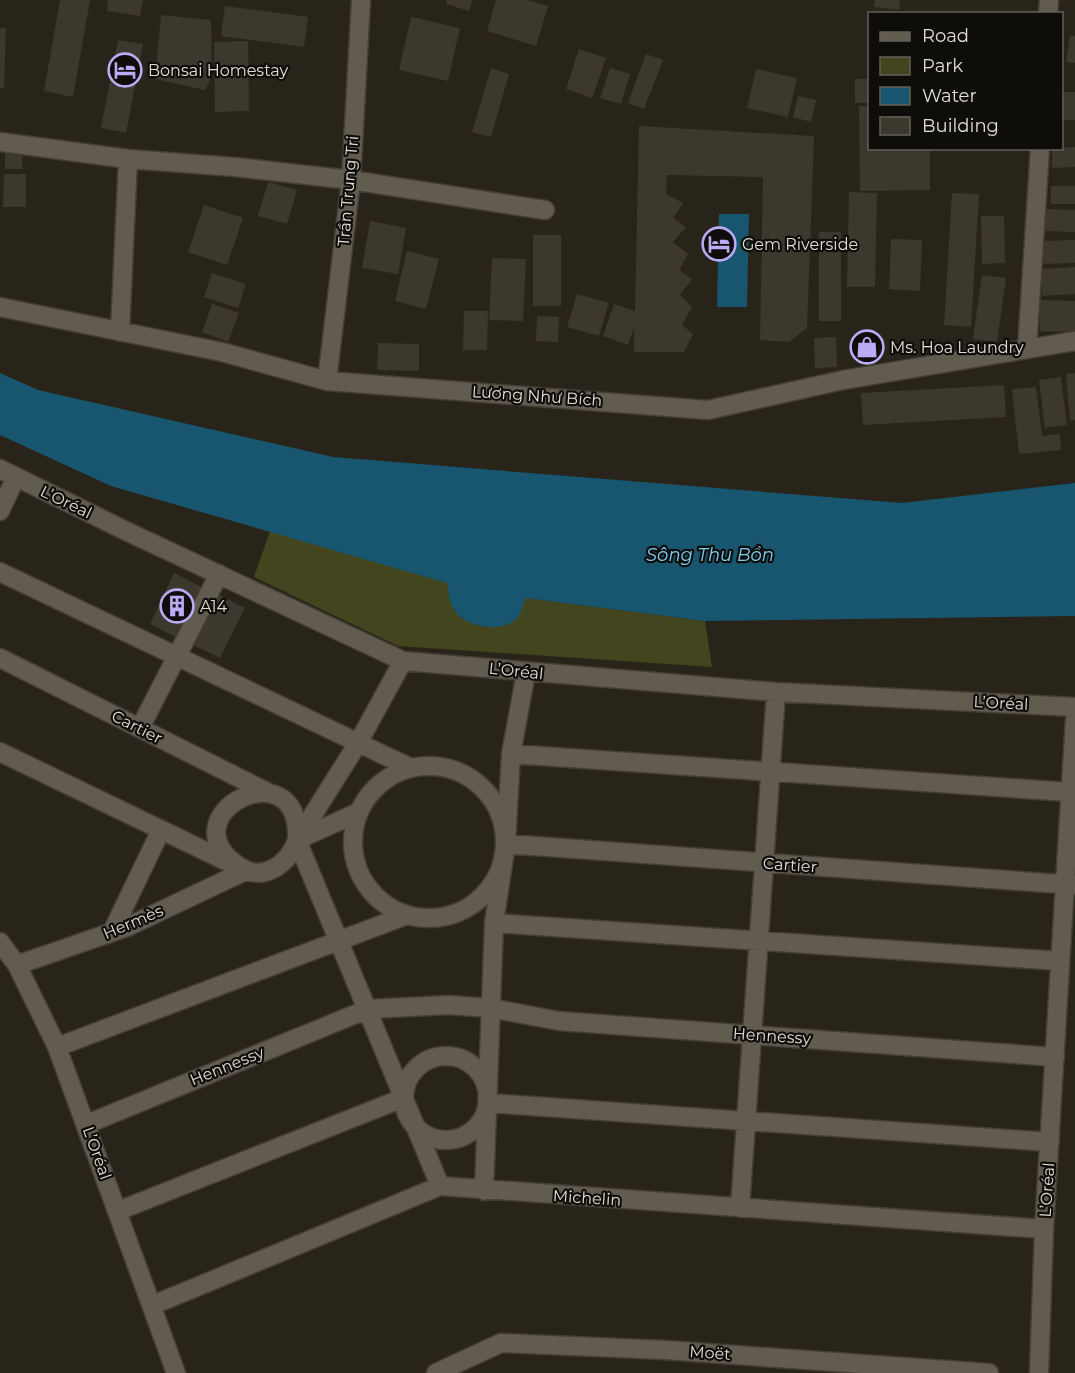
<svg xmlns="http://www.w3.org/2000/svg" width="1075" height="1373" font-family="Montserrat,sans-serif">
  <rect width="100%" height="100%" fill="#292419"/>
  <path fill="#43451e" d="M270,531L448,583C450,614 460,621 489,627L526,598L705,621L712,667L398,646L254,577Z"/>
  <path fill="#185670" d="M719,214H749L747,307H717Z
    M0,373L38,390L333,457L902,503L1075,483V616L705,621L526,598C523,604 521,615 516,619C502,633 469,627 457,614C449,605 449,594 447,583L111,486L0,435Z"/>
  <path fill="#3d382d" d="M60,0H90L73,97L44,91Z
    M108,0H143L140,16L107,11Z
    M447,0H473L469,11L446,4Z
    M496,0H527L548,6L536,46L487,31Z
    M875,0H900L899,10L874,7Z
    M225,6L308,17L304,47L221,36Z
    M161,15L211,20L212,75L205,90L155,79Z
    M411,17L460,28L448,81L399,70Z
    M0,28H6L4,88H0Z
    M1070,35L1075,36V63L1066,62Z
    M118,40L143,44L126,133L101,128Z
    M248,41L249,111L215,112L214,42Z
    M579,49L606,58L592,98L566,89Z
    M646,54L663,60L644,109L628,103Z
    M491,68L509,74L491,137L472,132Z
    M610,68L630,74L621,104L600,98Z
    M756,69L797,78L788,117L747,108Z
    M855,79H870V103H855Z
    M1062,92H1075V120H1062Z
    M798,96L816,100L811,122L793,117Z
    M859,106H870V148H930V190L860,191Z
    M639,126L814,136L807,328L789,342L760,340L763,177L667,175L666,194L683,203L673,218L686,227L673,242L688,254L679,270L692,279L680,295L692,307L682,325L693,334L684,352H634V327L628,345L603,336L614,304L635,311Z
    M1075,147V167L1052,168V148Z
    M5,148H23L22,169H5Z
    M4,174H26V207H3Z
    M268,182L297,190L287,224L258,216Z
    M1051,186H1075V204H1051Z
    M849,192L877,193L875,287H847Z
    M952,193L979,194L971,327L944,325Z
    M204,205L243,218L227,265L188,252Z
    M1041,209L1075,210V232L1041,231Z
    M981,216H1004L1005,263L982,264Z
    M370,221L406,228L398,274L362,268Z
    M819,232H841V321H819Z
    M533,235H561V306H533Z
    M891,239L922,240L920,291L889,289Z
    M1075,240V263L1041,264V241Z
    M407,251L439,259L426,309L395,301Z
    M492,258L526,259L523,321L489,320Z
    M1075,267V294L1042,296L1041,269Z
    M212,273L246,284L238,308L204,297Z
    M982,275L1006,278L997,342L973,339Z
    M577,294L609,303L599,336L567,327Z
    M1040,300L1075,301V332L1040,331Z
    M212,304L239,313L228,342L202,332Z
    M464,311H488L487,350H463Z
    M537,316L559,317L558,342L536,341Z
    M836,337L837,367L815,368L814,338Z
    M378,343L419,344V371L377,370Z
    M1075,373V420L1070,421L1066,374Z
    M1061,377L1067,425L1045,428L1039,380Z
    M1004,385L1006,417L863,425L861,393Z
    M1036,387L1042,436L1060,434L1061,450L1019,454L1012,389Z
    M174,573L204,588L179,639L150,624Z
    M215,593L245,608L220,658L191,644Z"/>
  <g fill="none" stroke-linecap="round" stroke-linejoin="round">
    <g stroke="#433f36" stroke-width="21">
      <path id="lane" d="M1048,14L1049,0
        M1027,349L1040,148"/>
    </g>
    <g stroke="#433f36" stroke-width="21">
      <path id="street" d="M0,142L128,159L235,167L351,180L545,210
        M0,307L222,352L327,381L708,410L843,380L1075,341
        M120,332L128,159
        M327,381L351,180L361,0
        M0,469L126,531L403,661L776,692L1075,707
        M0,511L16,477
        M0,572L411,768
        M0,658L267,792
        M403,661L358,743L297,840C289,863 264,883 240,867C162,816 301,744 297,840L440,1186
        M140,728L219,574
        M0,752L230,863
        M511,754L1069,792
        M353 842a76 76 0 1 1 152 0a76 76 0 1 1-152 0Z
        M297,840L359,812
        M506,844L1075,885
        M494,923L1060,961
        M112,932L161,830
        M0,942L17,965L57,1047L176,1373
        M17,965L127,927L245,871
        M57,1047L407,915
        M404 1098a42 42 0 1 1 84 0a42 42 0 1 1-84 0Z
        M488,1103L1050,1142
        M87,1124L368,1009L448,1005L490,1008L559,1021L1055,1057
        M484,1191L494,923L506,844L511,754L526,673
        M740,1208L776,692
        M118,1211L403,1098
        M153,1305L440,1186L1044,1229
        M436,1373L501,1343L665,1350L989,1373
        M1039,1373L1044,1229L1075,719"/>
    </g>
    <use href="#lane" stroke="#625c50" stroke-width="18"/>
    <use href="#street" stroke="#625c50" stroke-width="18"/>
  </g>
  <defs>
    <g id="hotel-ring" transform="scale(1.725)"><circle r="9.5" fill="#0f0d09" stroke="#bbaaf6" stroke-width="1.5"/><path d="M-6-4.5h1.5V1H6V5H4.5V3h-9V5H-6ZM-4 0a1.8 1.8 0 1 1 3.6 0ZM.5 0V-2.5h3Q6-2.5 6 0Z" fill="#bbaaf6"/></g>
    <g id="shop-ring" transform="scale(1.725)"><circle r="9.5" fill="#0f0d09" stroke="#bbaaf6" stroke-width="1.5"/><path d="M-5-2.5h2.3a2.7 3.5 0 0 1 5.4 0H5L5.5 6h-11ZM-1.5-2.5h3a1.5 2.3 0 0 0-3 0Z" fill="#bbaaf6"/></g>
    <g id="building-ring" transform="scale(1.725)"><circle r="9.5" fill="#0f0d09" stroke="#bbaaf6" stroke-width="1.5"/><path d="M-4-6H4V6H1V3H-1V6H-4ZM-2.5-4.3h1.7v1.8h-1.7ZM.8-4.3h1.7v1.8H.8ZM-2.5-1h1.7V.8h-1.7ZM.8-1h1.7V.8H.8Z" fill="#bbaaf6"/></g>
  </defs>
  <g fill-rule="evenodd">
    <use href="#hotel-ring" x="125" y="70"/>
    <use href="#hotel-ring" x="719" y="244"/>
    <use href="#shop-ring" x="867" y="347"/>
    <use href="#building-ring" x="177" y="606"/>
  </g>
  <g text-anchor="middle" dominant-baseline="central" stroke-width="4.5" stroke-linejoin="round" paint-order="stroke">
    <g font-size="16" fill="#e0ddd6" stroke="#0f0d09" text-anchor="start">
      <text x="148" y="70">Bonsai Homestay</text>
      <text x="742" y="244">Gem Riverside</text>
      <text x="890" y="347">Ms. Hoa Laundry</text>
      <text x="200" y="606">A14</text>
    </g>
    <g font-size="16" fill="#e0ddd6" stroke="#0f0d09">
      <text transform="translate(348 191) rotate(-85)">Trần Trung Tri</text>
      <text transform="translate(537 396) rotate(4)">Lương Như Bích</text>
      <text transform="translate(66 502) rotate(26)">L’Oréal</text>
      <text transform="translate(516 671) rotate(6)">L’Oréal</text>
      <text transform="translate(1001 703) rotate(3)">L’Oréal</text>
      <text transform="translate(137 727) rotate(27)">Cartier</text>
      <text transform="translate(790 865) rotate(4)">Cartier</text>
      <text transform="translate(133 922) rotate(-23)">Hermès</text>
      <text transform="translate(772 1036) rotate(4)">Hennessy</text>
      <text transform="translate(227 1066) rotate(-22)">Hennessy</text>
      <text transform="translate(97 1153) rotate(70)">L’Oréal</text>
      <text transform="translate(1047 1190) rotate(-86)">L’Oréal</text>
      <text transform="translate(587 1198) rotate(4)">Michelin</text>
      <text transform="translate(710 1353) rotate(4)">Moët</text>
    </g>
    <g font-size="18" font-style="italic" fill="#7ed0f9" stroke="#0f0d09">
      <text x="710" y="555">Sông Thu Bồn</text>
    </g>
  </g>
  <rect x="868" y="12" width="195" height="138" fill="#0f0d09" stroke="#63605b" stroke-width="1.5"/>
  <rect x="880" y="32" width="30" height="9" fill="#625c50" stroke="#63605b" stroke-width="1.5"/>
  <text x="922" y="42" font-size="18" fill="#e0ddd6">Road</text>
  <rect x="880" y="57" width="30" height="18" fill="#43451e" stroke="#63605b" stroke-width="1.5"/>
  <text x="922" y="72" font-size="18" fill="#e0ddd6">Park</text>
  <rect x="880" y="87" width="30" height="18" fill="#185670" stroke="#63605b" stroke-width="1.5"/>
  <text x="922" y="102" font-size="18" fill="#e0ddd6">Water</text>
  <rect x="880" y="117" width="30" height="18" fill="#3d382d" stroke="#63605b" stroke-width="1.5"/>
  <text x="922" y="132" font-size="18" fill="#e0ddd6">Building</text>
</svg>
